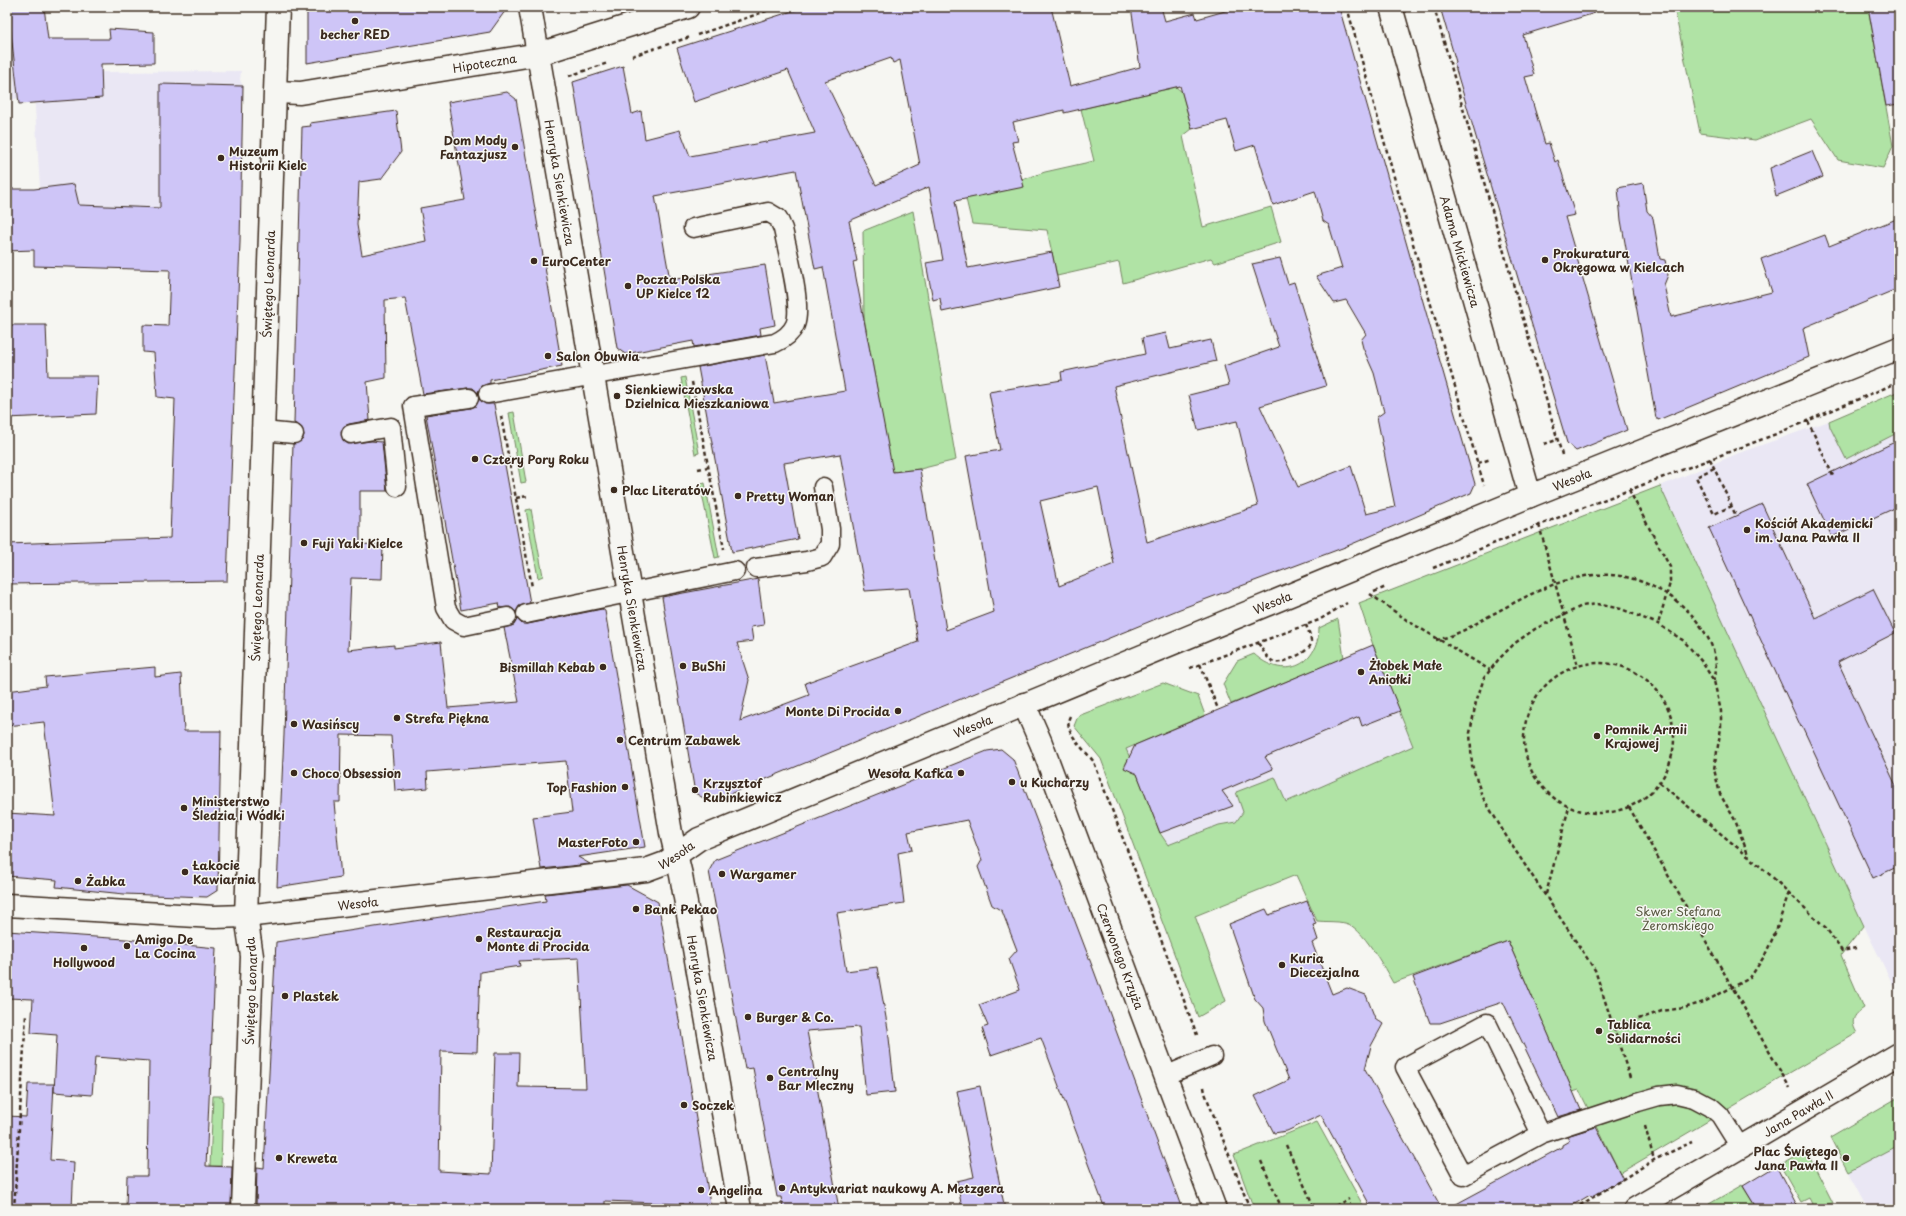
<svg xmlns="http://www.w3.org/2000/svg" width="1906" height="1216" font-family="'Playpen Sans',sans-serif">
  <rect width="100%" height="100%" fill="#f6f6f2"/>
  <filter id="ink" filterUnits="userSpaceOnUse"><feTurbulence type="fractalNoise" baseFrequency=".025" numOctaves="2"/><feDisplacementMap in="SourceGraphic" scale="8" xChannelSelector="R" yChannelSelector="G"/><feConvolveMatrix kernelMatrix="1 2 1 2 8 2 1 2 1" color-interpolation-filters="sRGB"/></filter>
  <g filter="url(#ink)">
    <path fill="#eae7f4" d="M7,7L16,77L101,72L241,71L240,80L243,86L240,242L35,230L40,188L34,92L7,102Z
      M1829,421L1830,427L1846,458L1899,432V997L1867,932L1660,486L1739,453Z
      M1373,645L1413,745L1455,811L1168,846L1132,772L1127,768L1126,749Z
      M1899,1145V1209H1868L1848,1172Z"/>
    <path fill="#b0e3a5" stroke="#768662" d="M1674,7H1868L1893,146L1883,168L1838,160L1811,119L1755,140L1700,133Z
      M1176,87L1182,92L1192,129L1183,136L1203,227L1271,207L1281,242L1215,263L1211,258L1123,283L1119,262L1057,276L1047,230L972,224L966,199L1045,172L1094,161L1081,109Z
      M913,211L956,460L920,469L892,472L864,318L863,231Z
      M685,377L699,453L695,454L681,378Z
      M1899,391V432L1846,459L1830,427L1829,421Z
      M514,412L526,482L521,483L509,413Z
      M705,483L719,557L715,558L700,484Z
      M1660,486L1864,926L1841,955L1864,1008C1853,1015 1850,1022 1857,1033L1620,1173L1579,1090L1573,1092L1508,941L1393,983C1385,969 1362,926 1345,923C1336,921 1326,922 1317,921L1296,875L1195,916L1226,1001L1198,1017L1101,759L1074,726L1078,716L1163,683L1198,696L1205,715L1126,749L1130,758L1126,763L1127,768L1132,772L1136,771L1160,833L1168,845L1219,825L1236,822L1243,812L1236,792L1275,777L1286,802L1413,746L1373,645L1359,603Z
      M531,509L543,576L538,578L526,510Z
      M1338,619L1344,658L1231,704L1223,684L1237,661L1254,654C1282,680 1318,668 1319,628Z
      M213,1096H223L221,1166H210Z
      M1899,1097V1145L1848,1172L1830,1137Z
      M1317,1122L1365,1209H1254L1234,1155Z
      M1806,1150L1833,1203L1813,1206L1809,1198L1801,1202L1780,1165Z
      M1742,1185L1757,1209H1712L1709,1204Z"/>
    <path fill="#cec5f7" stroke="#3b2a1e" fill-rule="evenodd" d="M8,7H44L48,39H110L109,29L154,32V63L101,64L102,98L19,104Z
      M307,7H508L490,32L307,63Z
      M805,7H1051L1070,86L1140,67L1131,7H1161L1165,21L1195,13L1197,19L1239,7H1339L1475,484L1471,493L1345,547L1180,609L710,802L695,793L662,597L758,579L764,625L751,627L753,641L737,643L749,680L740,721L809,695L805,683L918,642L909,588L865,591L840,454L784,463L798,539L732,552L698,367L765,355L774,403L845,391L823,267L815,269L796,170L655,196L670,280L765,265L775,325L760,328L761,335L694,347L693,341L625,354L617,348L573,82L623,66L632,114L641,111L645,139L680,130L690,156L815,133L788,70L694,102L677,48ZM891,58L893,63L900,60L920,165L876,185L825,81ZM1180,86L1192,129L1227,120L1236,151L1255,145L1273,205L1315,191L1323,221L1329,225L1342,268L1316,276L1334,303L1346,300L1366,334L1361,340L1363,348L1374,373L1384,412L1377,417L1395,507L1366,514L1351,466L1298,487L1260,406L1326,386L1294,282L1288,284L1280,258L1252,264L1279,347L1224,366L1229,385L1189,395L1198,430L1237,421L1258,506L1147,542L1114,386L1216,361L1211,340L1170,349L1166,333L1142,338L1145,354L1061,372L1062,380L989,392L1000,450L966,456L994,612L946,630L920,469L893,472L853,262L857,261L849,221L929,187L943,260L926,263L933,300L940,298L942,312L1059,287L1052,252L968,268L955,201L1024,187L1012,142L1018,141L1013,122L1064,110V113ZM1098,487L1114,564L1059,586L1040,501Z
      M1440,7H1594L1595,13L1523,35L1534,75L1525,77L1545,144L1549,143L1555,162L1558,160L1575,215L1565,217L1627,430L1576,451L1567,443L1454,63L1456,62Z
      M1868,7H1896L1899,22V104L1886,106Z
      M160,84L243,86L240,242L227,581L7,584V544L170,538L175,399L157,397L154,353L143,352V325L168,326L170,270L34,266V250L7,251V189H34L74,184L79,205L160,208Z
      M507,92L516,99L562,366L490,380V383L482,386L478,393L473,388H468L423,394L405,298L385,300L386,378L367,382L370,420L349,424L344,426L341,431L343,440L348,444L371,441L382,442L387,491H360V544L383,545L382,579L351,578L348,650L394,645V648L441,642L448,708L519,702L504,628L514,625L517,619L522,624H528L602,609L605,611L645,847L578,857L590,864L541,869L533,817L572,812L566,761L427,772L428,788L395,791L391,736L341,735L340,802H334L341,877L277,887L284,735L293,444L302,440L304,435L300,426L294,423L302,127L311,126L310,123L396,111L401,152L381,179L359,182L357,225L362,255L426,241L420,208L465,200L448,102Z
      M1812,151L1823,177L1776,196L1770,168Z
      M1643,183L1647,211L1653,218L1660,259L1665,260L1668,275L1664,285L1671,317L1772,292L1761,259L1825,235L1829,246L1899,218V288L1803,328L1809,357L1658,420V418H1656L1621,220L1618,188Z
      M7,325H46L48,376H98L96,414L7,418Z
      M479,399L485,404H494L530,603L519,606L516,612L510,607L500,608L499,603L461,610L426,415L471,408L476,406Z
      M1899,440V506L1832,537L1807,484Z
      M1762,504L1815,618L1873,589L1895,633L1838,662L1899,792V866L1873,878L1802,726L1801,727L1709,528Z
      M1373,645L1400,711L1362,726L1359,717L1265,757L1273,769L1222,791L1233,806L1160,833L1137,774L1124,768L1135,745Z
      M155,667V677L181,674L184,731H221L218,890L207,897L124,894L56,887L57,880L7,876V813L55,816L44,722L7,726V691L46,686L45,677Z
      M1001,749L1013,759L1094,971L1182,1209H1105L1041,1038L991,1055L982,1028L988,1026L979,1005L1020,990L1009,959L1017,950L1002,911L992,905L978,867L982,860L967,820L908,832L912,850L898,853L904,903L837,913L846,971L877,967L888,1029L895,1092L866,1095L859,1027L807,1031L839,1209H783L781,1197H777L753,1068L745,1069L709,871L715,860L987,751Z
      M627,885L658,902L686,1059L711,1209H684L683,1204L605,1201V1208L549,1206V1209H256L257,1167L264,1168L276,942L546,901L545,894ZM579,958L586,1088L518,1087L519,1053H495L491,1174L439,1171L441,1051L477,1052L480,972L520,966L519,961Z
      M1307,901L1316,924L1313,925L1318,940L1312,943L1332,994L1347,988L1366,995L1375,1018L1383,1024L1371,1046L1365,1069L1442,1209H1372L1321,1115L1287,1131L1274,1133L1255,1096L1289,1080L1265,1021L1263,1008L1255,999L1229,924L1266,909L1269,915Z
      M7,931L125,939L216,948L206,1166L232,1167L231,1209H126L127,1176H147L149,1061L95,1057L92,1095L54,1092L57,1035L31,1033L33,999L7,998Z
      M1508,941L1581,1110L1558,1117L1503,1002L1440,1023H1430L1413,977Z
      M28,1084H54L50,1160L74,1162L72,1209H7V1116L26,1117Z
      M980,1086L990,1137L1005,1209H962L957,1181L974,1177L957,1091Z
      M1596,1127L1623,1179L1591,1197L1590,1195L1566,1209H1447L1562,1147V1145L1569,1141L1567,1136Z
      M1776,1166L1799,1209H1757L1743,1186Z"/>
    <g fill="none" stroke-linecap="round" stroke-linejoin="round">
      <g stroke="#3b2a1e" stroke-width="21">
        <path id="service" d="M488,394L775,343C784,339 791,334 795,325C803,306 787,250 783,229L778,218L768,212L693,228
          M469,398L413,406L446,608L453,620L464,626L507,617
          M263,431L294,434
          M351,434L391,427L397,487
          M756,568L807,561L822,557L830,544V529L823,487
          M526,614L735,571
          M1165,1076L1212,1056
          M1541,1134L1463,1176L1405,1067L1487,1023L1541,1134L1638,1102L1659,1096L1677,1094L1694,1098L1711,1107L1720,1115L1740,1147"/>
      </g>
      <g stroke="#3b2a1e" stroke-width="25">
        <g id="pedestrian">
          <path id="s1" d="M530,7L671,833L681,875L740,1209"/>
        </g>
      </g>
      <g stroke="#3b2a1e" stroke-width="25">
        <g id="minor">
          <path id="s2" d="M1391,7L1530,496"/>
          <path id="s3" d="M276,92L300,93L539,54L688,7"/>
          <path id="s4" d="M1024,704L1041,743L1215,1209"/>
          <path id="s5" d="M7,905L214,917L246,916L646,870L665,863L699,839L1530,496L1899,348"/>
          <path id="s6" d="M243,1209L252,956L246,916L278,7"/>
          <path id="s7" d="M1635,1209L1899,1054"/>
        </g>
      </g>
      <path stroke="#3b2a1e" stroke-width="2.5" stroke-dasharray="4 3" stroke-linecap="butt" d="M1347,7L1404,213L1484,485
        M1434,7L1562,455
        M697,35L778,7
        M632,56L690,37
        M569,76L608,63
        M692,382L724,549
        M501,416L532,587
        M1808,421L1833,476
        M1544,444L1557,440
        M1710,459L1736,516
        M1478,463L1491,459
        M1714,468L1696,477L1714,514L1732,506
        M698,469L708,467
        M1629,490L1670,567V583L1658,624
        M516,498L528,496
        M1539,525L1578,666
        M1433,568L1577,510L1776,434L1899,382
        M1374,592L1386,587
        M1370,594L1408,621L1490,670
        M1436,640C1457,636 1473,625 1491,615C1540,589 1589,560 1645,583C1663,591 1676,599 1690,613C1707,632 1721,655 1714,681
        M1258,643C1263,650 1266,658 1274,662C1281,665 1306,653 1310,646C1313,639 1308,631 1306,625
        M1524 738a75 75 0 1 1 150 0a75 75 0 1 1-150 0Z
        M1200,664L1218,709
        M1190,668L1319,620L1347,603
        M1070,716C1062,731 1085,750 1094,762L1197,1035
        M1660,783L1768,873L1826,928L1842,951L1856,948
        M1629,807L1790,1088
        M1546,894L1569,807
        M1612,1028L1662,1011L1684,1008L1704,1002L1750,978L1765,955L1776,931L1789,892
        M1630,1078L1595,970L1511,844L1482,796L1472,765L1470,733L1476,702L1484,678L1498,660L1515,643L1535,629L1582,606L1597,604L1621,609L1658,624L1684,641L1702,662L1714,681L1721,711V728L1714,769L1720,794L1735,820L1749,857
        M1204,1087L1205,1093L1250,1209
        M1645,1126L1654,1160
        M1286,1145L1315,1209
        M1261,1161L1282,1209
        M1699,1202L1702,1209
        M14,1209L26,1015
        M1329,1209L1349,1199
        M1574,1209L1654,1160L1692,1142"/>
      <use href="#service" stroke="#f6f6f2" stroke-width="18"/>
      <use href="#pedestrian" stroke="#f6f6f2" stroke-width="22"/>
      <use href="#minor" stroke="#f6f6f2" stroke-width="22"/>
    </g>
  </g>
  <g fill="#3b2a1e" stroke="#f6f6f2" stroke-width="1.5">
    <circle cx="355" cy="21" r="4"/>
    <circle cx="515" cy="147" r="4"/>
    <circle cx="221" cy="158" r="4"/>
    <circle cx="1545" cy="260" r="4"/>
    <circle cx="534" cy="261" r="4"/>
    <circle cx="628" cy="286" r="4"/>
    <circle cx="548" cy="356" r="4"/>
    <circle cx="617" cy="396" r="4"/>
    <circle cx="475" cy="459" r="4"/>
    <circle cx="614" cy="490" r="4"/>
    <circle cx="738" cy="496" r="4"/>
    <circle cx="1747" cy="530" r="4"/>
    <circle cx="304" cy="543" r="4"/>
    <circle cx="683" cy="666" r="4"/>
    <circle cx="603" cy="667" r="4"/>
    <circle cx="1361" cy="672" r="4"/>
    <circle cx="898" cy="711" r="4"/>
    <circle cx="397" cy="718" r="4"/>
    <circle cx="294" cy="724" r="4"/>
    <circle cx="1597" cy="736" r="4"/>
    <circle cx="620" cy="740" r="4"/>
    <circle cx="294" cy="773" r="4"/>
    <circle cx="961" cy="773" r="4"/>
    <circle cx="1012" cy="782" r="4"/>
    <circle cx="625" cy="787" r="4"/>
    <circle cx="695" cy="790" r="4"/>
    <circle cx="184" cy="808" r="4"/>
    <circle cx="636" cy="842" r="4"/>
    <circle cx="185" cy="872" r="4"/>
    <circle cx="722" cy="874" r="4"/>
    <circle cx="78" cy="881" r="4"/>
    <circle cx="636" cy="909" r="4"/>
    <circle cx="479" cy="939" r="4"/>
    <circle cx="127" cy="946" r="4"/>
    <circle cx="84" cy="948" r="4"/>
    <circle cx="1282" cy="965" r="4"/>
    <circle cx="285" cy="996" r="4"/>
    <circle cx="748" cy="1017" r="4"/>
    <circle cx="1599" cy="1031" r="4"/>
    <circle cx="770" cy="1078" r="4"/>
    <circle cx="684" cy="1105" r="4"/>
    <circle cx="279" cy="1158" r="4"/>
    <circle cx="1846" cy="1158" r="4"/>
    <circle cx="782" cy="1188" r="4"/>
    <circle cx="701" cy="1190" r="4"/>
  </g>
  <g text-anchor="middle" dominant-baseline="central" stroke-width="3" stroke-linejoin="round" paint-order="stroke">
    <g font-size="12" font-weight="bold" fill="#3b2a1e" stroke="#f6f6f2" text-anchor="start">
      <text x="355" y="34" text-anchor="middle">becher RED</text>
      <text x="507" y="140" text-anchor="end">Dom Mody<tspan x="507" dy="14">Fantazjusz</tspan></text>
      <text x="229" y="151">Muzeum<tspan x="229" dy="14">Historii Kielc</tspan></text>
      <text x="1553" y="253">Prokuratura<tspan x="1553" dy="14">Okręgowa w Kielcach</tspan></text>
      <text x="542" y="261">EuroCenter</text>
      <text x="636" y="279">Poczta Polska<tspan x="636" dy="14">UP Kielce 12</tspan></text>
      <text x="556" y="356">Salon Obuwia</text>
      <text x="625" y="389">Sienkiewiczowska<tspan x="625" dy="14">Dzielnica Mieszkaniowa</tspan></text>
      <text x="483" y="459">Cztery Pory Roku</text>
      <text x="622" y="490">Plac Literatów</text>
      <text x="746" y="496">Pretty Woman</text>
      <text x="1755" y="523">Kościół Akademicki<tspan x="1755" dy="14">im. Jana Pawła II</tspan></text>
      <text x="312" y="543">Fuji Yaki Kielce</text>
      <text x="1369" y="665">Żłobek Małe<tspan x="1369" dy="14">Aniołki</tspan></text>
      <text x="691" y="666">BuShi</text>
      <text x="595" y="667" text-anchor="end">Bismillah Kebab</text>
      <text x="890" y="711" text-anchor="end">Monte Di Procida</text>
      <text x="405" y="718">Strefa Piękna</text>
      <text x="302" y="724">Wasińscy</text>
      <text x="1605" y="729">Pomnik Armii<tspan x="1605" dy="14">Krajowej</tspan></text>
      <text x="628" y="740">Centrum Zabawek</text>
      <text x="302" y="773">Choco Obsession</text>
      <text x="953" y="773" text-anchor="end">Wesoła Kafka</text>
      <text x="1020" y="782">u Kucharzy</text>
      <text x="703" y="783">Krzysztof<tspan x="703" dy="14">Rubinkiewicz</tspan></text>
      <text x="617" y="787" text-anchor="end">Top Fashion</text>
      <text x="192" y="801">Ministerstwo<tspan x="192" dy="14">Śledzia i Wódki</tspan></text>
      <text x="628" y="842" text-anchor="end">MasterFoto</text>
      <text x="193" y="865">Łakocie<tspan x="193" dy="14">Kawiarnia</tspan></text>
      <text x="730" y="874">Wargamer</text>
      <text x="86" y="881">Żabka</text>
      <text x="644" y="909">Bank Pekao</text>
      <text x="487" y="932">Restauracja<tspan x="487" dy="14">Monte di Procida</tspan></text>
      <text x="135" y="939">Amigo De<tspan x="135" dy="14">La Cocina</tspan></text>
      <text x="1290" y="958">Kuria<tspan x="1290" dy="14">Diecezjalna</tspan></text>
      <text x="84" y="962" text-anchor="middle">Hollywood</text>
      <text x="293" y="996">Plastek</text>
      <text x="756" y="1017">Burger &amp; Co.</text>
      <text x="1607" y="1024">Tablica<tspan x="1607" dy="14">Solidarności</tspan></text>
      <text x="778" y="1071">Centralny<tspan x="778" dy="14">Bar Mleczny</tspan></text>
      <text x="692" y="1105">Soczek</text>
      <text x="1838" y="1151" text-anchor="end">Plac Świętego<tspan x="1838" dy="14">Jana Pawła II</tspan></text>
      <text x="287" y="1158">Kreweta</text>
      <text x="790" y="1188">Antykwariat naukowy A. Metzgera</text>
      <text x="709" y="1190">Angelina</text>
    </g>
    <g font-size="12" fill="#3b2a1e" stroke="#f6f6f2">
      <text stroke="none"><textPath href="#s3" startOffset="211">Hipoteczna</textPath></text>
      <text stroke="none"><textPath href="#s1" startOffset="178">Henryka Sienkiewicza</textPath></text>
      <text stroke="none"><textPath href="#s2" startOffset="254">Adama Mickiewicza</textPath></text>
      <text stroke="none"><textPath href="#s6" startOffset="926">Świętego Leonarda</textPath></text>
      <text stroke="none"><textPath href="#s5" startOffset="1648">Wesoła</textPath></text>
      <text stroke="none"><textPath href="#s5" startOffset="1324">Wesoła</textPath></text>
      <text stroke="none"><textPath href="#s6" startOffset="602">Świętego Leonarda</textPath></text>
      <text stroke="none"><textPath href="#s1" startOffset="610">Henryka Sienkiewicza</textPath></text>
      <text stroke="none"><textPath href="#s5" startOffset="1000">Wesoła</textPath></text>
      <text stroke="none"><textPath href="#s5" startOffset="676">Wesoła</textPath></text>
      <text stroke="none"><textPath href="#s5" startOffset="352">Wesoła</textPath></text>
      <text stroke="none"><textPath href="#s4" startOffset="270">Czerwonego Krzyża</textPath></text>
      <text stroke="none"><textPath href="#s6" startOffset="218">Świętego Leonarda</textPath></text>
      <text stroke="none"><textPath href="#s1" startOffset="1006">Henryka Sienkiewicza</textPath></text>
      <text stroke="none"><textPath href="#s7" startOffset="189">Jana Pawła II</textPath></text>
    </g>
    <g font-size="12" fill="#585840" stroke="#f6f6f2">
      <text x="1678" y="911">Skwer Stefana<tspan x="1678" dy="14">Żeromskiego</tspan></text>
    </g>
  </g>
  <rect width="1906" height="1216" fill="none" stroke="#f6f6f2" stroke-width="24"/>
  <rect x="12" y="12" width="1882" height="1192" fill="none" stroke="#3b2a1e" stroke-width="1.5" filter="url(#ink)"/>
</svg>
